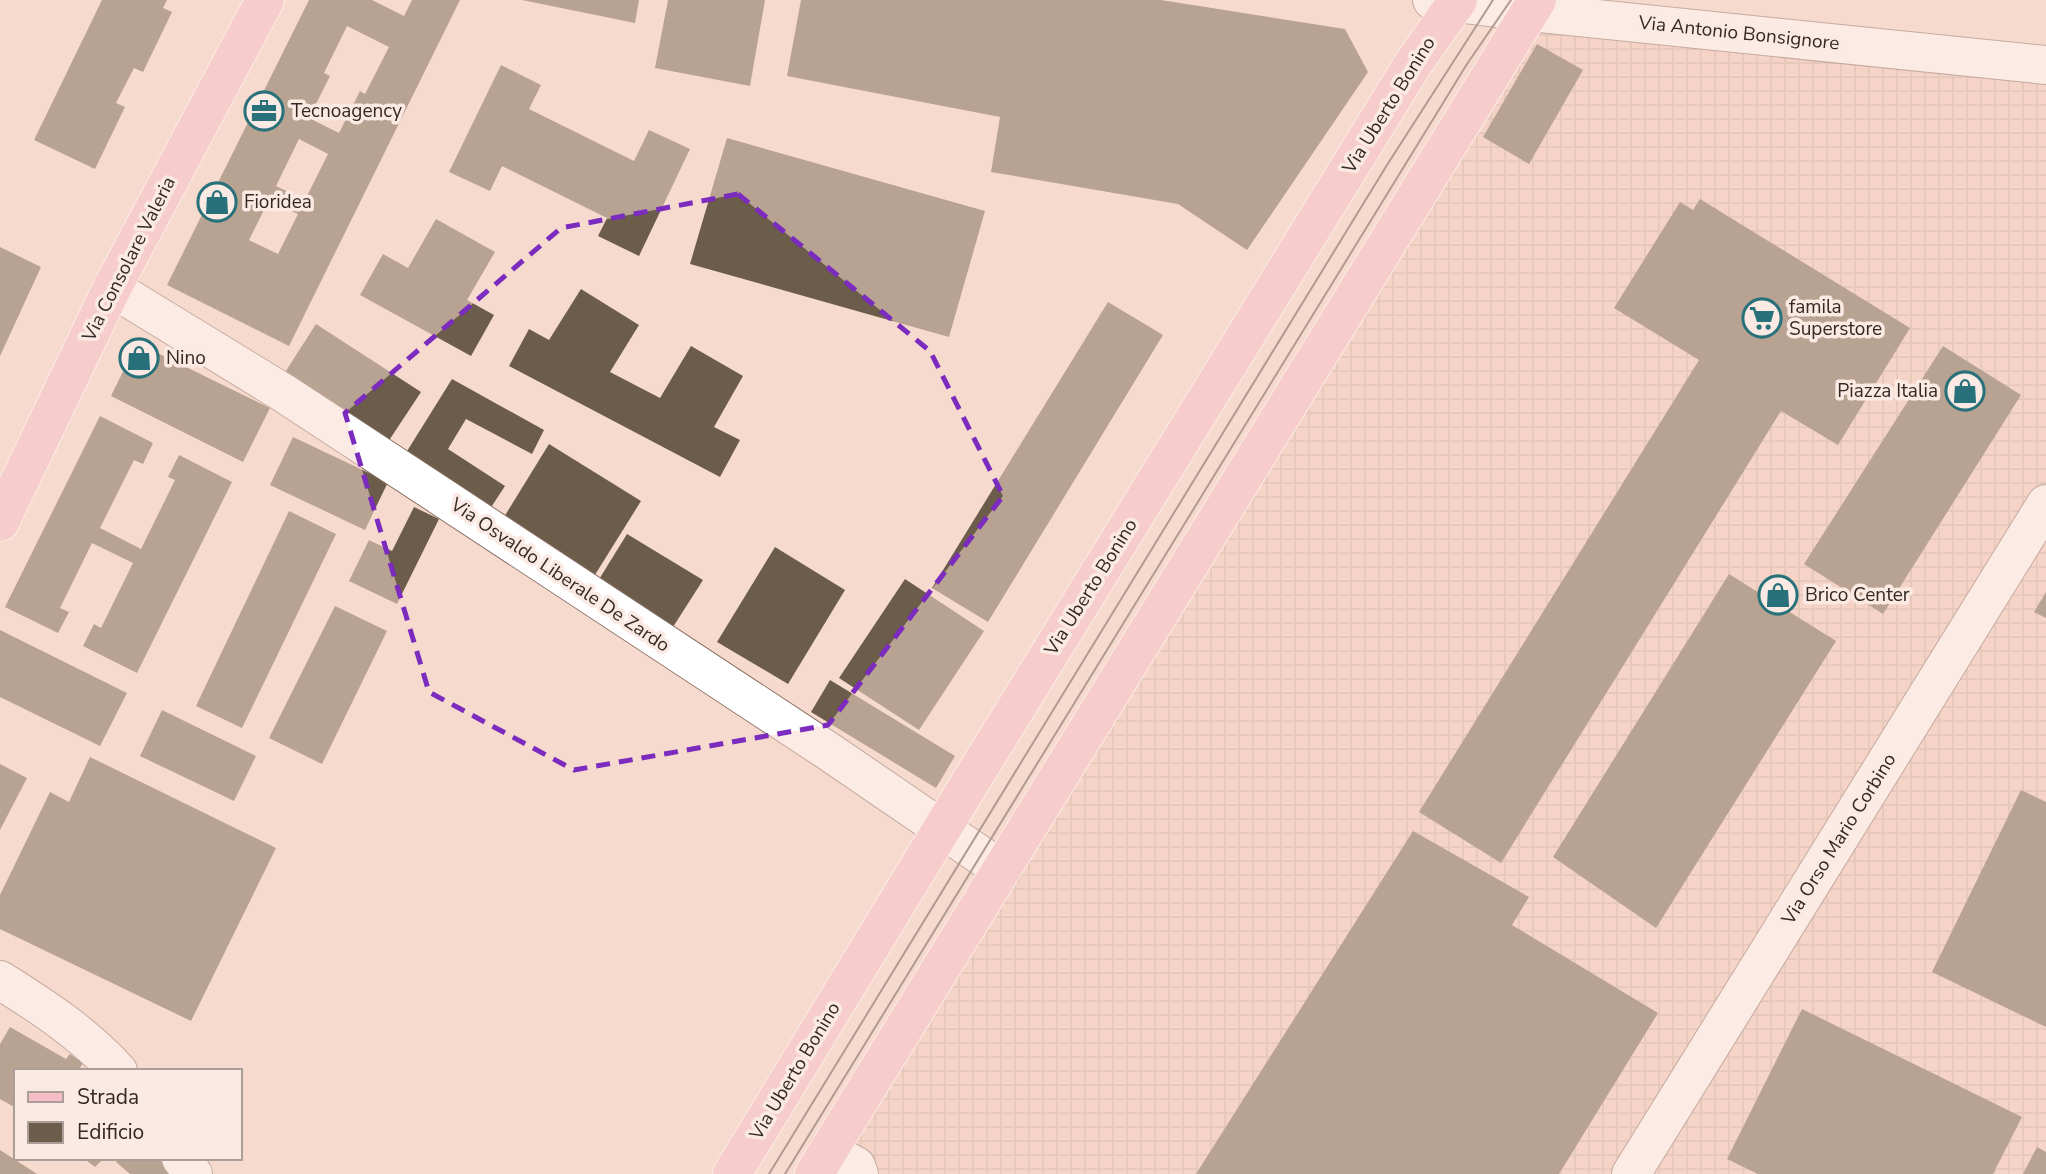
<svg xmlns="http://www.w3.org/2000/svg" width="2046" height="1174" font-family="'Nunito Sans',sans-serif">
  <defs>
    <pattern id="industrial-grid" width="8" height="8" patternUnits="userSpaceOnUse" patternTransform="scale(1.75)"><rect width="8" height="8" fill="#f1cdbf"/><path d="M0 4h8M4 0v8" fill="none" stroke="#cfb0a4"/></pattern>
  </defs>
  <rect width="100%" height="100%" fill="#f7dace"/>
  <path fill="url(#industrial-grid)" d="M1527,3L2046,49V1174H806Z"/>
  <path fill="#6b5d49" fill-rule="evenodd" d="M102,0H167L163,8L172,12L143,72L134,68L116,103L125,107L95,169L34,140Z
    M309,0H372L404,16L412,0H460L289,346L167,285ZM347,26L389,47L365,94L360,91L339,133L309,118L330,76L324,73ZM299,139L328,154L305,200L276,186ZM269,200L298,214L278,254L249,240Z
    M522,0H639L635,23Z
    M668,0H765L750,86L655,68Z
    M801,0H1161L1345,29L1368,72L1247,250L1178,204L991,172L1000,117L787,76Z
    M1537,44L1583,70L1529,164L1483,137Z
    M501,65L541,85L529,109L634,161L649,130L690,149L639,256L598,236L607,218L502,166L490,191L449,172Z
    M727,138L985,211L949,337L690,264Z
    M1700,199L1910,328L1838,445L1781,411L1501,863L1419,812L1699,360L1614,308L1680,202L1693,210Z
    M436,219L495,252L467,300L494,315L471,356L360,295L383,254L408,268Z
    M0,247L41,267L0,356Z
    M581,289L639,325L610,372L660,398L691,346L743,376L714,427L740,440L720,477L509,366L529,329L549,340Z
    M1108,302L1163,335L988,622L932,588Z
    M316,324L421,392L386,445L282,377Z
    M137,343L270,408L243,462L111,396Z
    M1943,346L2021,395L1883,614L1804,564Z
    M452,379L544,430L532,454L466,419L448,449L505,486L488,512L404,456Z
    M100,416L153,443L143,464L134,460L100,528L141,549L175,480L168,477L179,455L232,482L137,673L83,646L94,624L101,628L133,563L92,543L60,608L69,612L58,633L5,607Z
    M293,437L388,482L365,530L270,485Z
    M549,444L641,501L593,578L501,522Z
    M414,507L439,519L397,604L349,581L369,540L392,551Z
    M289,511L336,534L242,728L196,706Z
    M627,534L703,580L673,627L598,581Z
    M775,547L845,590L788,684L717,642Z
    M1729,574L1836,641L1656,928L1553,857Z
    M905,579L984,631L919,730L839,678Z
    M2046,592V618L2034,612Z
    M335,606L387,631L322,764L269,738Z
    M0,630L127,693L100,746L0,697Z
    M830,680L955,756L936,788L811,712Z
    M162,710L256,756L234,801L140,756Z
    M90,757L276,848L191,1021L0,929V895L50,792L69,802Z
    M0,764L27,778L0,830Z
    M2021,790L2046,802V1027L1932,972Z
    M1413,831L1529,897L1512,925L1658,1013L1559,1174H1196Z
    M1802,1009L2022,1117L1993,1174H1758L1727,1159Z
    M10,1027L66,1059L70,1054L83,1063L78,1071H16V1108L0,1099V1044Z
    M2037,1147L2046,1152V1174H2023Z
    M0,1150L37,1174H0Z
    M83,1158H104L95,1167Z
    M120,1158H170L186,1174H130L116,1162Z"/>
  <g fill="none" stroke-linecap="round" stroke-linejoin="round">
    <g stroke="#896f66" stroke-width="40">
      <path id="minor" d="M1432,0L1529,12L2046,65
        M112,288L282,392L442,497L828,751L1002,870
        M0,980C43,1007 83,1033 118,1071
        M828,1151L856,1166L859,1174
        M181,1158L193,1174
        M1631,1174L2046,504"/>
    </g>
    <g stroke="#fff" stroke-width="40">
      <path id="major" d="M0,522L112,288L265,0
        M732,1174L968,786L1413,64L1458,0
        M814,1174L1537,0"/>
    </g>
    <use href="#minor" stroke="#fff" stroke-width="38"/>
    <use href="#major" stroke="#f5bdc7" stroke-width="38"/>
    <path stroke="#5b4d47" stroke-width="2" d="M769,1174L1387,165L1493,0
      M785,1174L1467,64L1511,0"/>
  </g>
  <path d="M0 0H2046V1174H0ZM738,194L930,351L1003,496L828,725L574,770L429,692L345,413L561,228Z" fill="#f7dace" fill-opacity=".55" fill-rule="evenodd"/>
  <path fill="none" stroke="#7b2cbf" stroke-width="5" stroke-dasharray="14 9" stroke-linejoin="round" d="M738,194L930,351L1003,496L828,725L574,770L429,692L345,413L561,228Z"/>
  <defs>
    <g id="office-ring" transform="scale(2.0125)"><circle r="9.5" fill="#fbeae3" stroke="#28717a" stroke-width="1.5"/><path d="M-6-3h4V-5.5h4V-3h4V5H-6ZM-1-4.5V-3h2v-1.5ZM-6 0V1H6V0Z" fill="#28717a"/></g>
    <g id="shop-ring" transform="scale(2.0125)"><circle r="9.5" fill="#fbeae3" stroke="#28717a" stroke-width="1.5"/><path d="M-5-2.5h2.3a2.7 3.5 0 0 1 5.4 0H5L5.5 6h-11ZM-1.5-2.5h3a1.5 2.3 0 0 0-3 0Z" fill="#28717a"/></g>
    <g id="supermarket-ring" transform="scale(2.0125)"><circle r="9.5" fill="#fbeae3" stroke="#28717a" stroke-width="1.5"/><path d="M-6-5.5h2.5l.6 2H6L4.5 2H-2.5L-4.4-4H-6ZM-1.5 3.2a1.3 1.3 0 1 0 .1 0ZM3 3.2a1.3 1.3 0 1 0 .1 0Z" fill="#28717a"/></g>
  </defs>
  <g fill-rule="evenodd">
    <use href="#office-ring" x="264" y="111"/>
    <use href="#shop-ring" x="217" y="202"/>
    <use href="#supermarket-ring" x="1762" y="318"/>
    <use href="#shop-ring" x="139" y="358"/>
    <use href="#shop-ring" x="1965" y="391"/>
    <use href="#shop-ring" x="1778" y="595"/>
  </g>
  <g text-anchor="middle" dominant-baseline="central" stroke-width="7" stroke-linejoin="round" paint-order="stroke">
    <g font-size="19" fill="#342925" stroke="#fbeae3">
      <text transform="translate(1739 33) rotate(6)">Via Antonio Bonsignore</text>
      <text transform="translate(1389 105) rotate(-58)">Via Uberto Bonino</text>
      <text transform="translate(129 259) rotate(-63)">Via Consolare Valeria</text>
      <text transform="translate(560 575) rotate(34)">Via Osvaldo Liberale De Zardo</text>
      <text transform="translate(1091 587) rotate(-58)">Via Uberto Bonino</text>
      <text transform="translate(1839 839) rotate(-58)">Via Orso Mario Corbino</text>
      <text transform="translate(795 1071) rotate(-59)">Via Uberto Bonino</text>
    </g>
    <g font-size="19" fill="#342925" stroke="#fbeae3" text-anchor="start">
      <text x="291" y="111">Tecnoagency</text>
      <text x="244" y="202">Fioridea</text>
      <text x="1789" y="307">famila<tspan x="1789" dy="22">Superstore</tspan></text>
      <text x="166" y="358">Nino</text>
      <text x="1938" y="391" text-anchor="end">Piazza Italia</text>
      <text x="1805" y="595">Brico Center</text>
    </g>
  </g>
  <rect x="14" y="1069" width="228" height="91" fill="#fbeae3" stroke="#ab9d97" stroke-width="2"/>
  <rect x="28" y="1092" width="35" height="10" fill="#f5bdc7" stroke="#ab9d97" stroke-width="2"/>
  <text x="77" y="1104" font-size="21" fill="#342925">Strada</text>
  <rect x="28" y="1122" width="35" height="21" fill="#6b5d49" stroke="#ab9d97" stroke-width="2"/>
  <text x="77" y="1139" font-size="21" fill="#342925">Edificio</text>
</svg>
